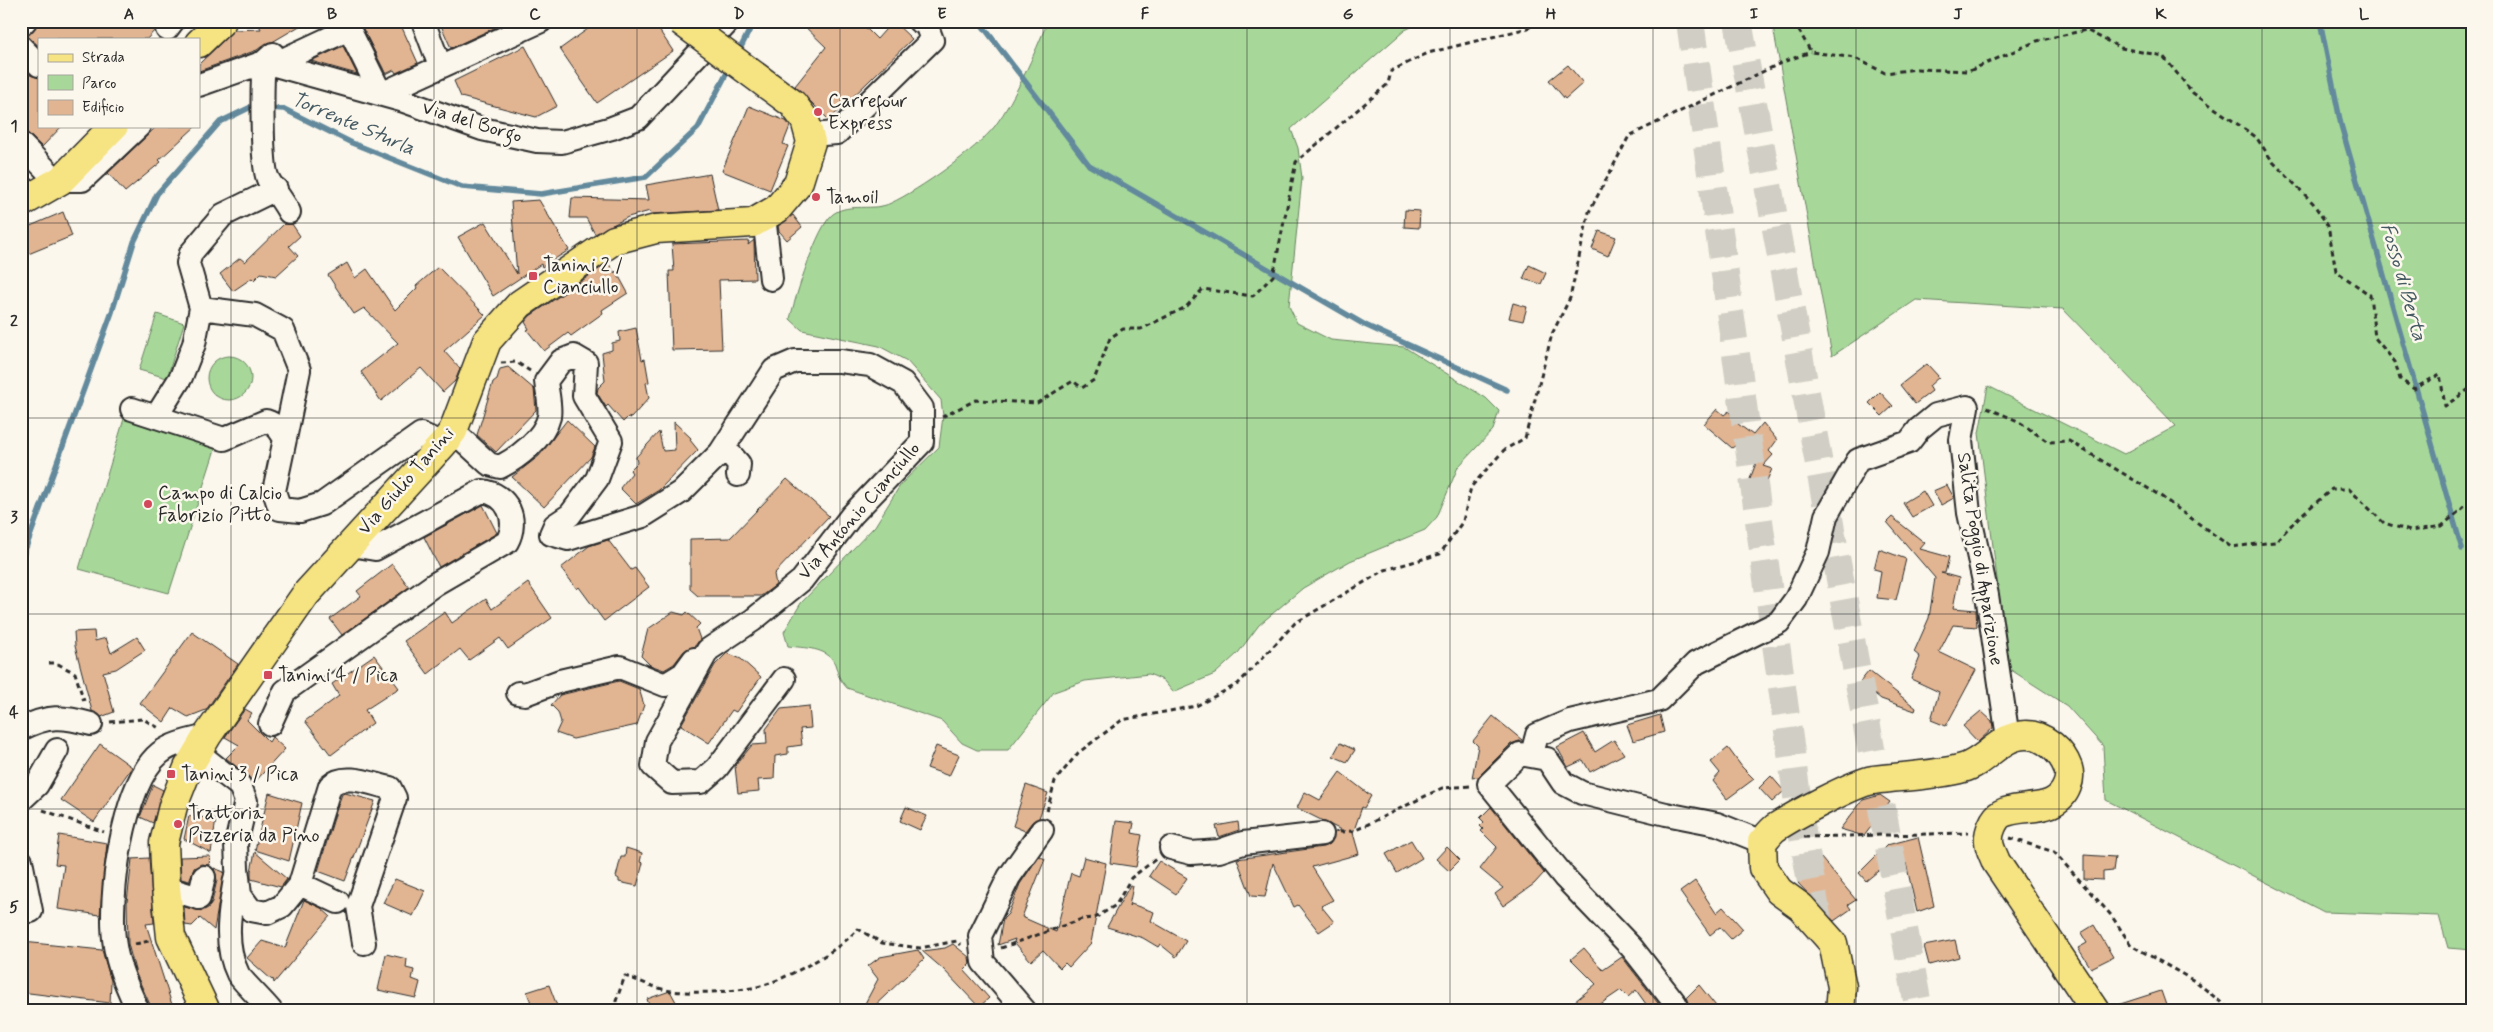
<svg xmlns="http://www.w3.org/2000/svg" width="2493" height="1032" font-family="Mynerve,sans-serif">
  <rect width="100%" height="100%" fill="#fbf7ec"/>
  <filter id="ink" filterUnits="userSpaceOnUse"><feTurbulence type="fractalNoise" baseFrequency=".02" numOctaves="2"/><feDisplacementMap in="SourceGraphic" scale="10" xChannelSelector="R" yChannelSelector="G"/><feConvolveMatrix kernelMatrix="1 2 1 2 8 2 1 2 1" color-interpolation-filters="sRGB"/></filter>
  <g filter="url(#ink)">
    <path fill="#a7d899" stroke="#698262" d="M1048,21H1424L1405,30L1291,129L1298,148L1302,178L1289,306L1297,323L1331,340L1404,347L1486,398L1499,411L1493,430L1458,467L1437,517L1425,530L1350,561L1303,588L1259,625L1238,653L1215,674L1173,692L1163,680L1149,674L1085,681L1054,692L1008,750H977L962,743L942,721L847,688C837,676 839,676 835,664C828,647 803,648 788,646L784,632L801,603L875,526L901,484L939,447L943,416L941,400L907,361L879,346L802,330L790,319C795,298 817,226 833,214C850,202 873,212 891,203C919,190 976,150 995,126C1016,98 1034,54 1048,21Z
      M1772,21H2472V950L2448,948L2439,916L2324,912L2106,800L2103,746L2067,706L2008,668L1979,433L1988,386L2124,454L2176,426L2063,309L1916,300L1832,356Z
      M157,314L184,323L167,378L139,370Z
      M207 378a22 22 0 1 1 44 0a22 22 0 1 1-44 0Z
      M126,412L218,440L169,593L79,569Z"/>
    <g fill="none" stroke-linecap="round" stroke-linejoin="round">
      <path stroke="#62899c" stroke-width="5.5" d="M979,21L1089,165L1365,325L1507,390
        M2320,21L2341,125L2462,549
        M738,53L754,21
        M266,108L284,109L352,143L462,187L541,194L646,177L698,128L730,67
        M21,561L112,312L134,242L157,194L220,122L253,106L257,107"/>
    </g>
    <path fill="#e2b592" stroke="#2b2b2b" d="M40,21H156L154,31L147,39H39V46L27,36Z
      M257,21H308L274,41L265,44L257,50L199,71V64L234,30L261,29Z
      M374,21H399L418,63L396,73L394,70L386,74L362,27Z
      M439,21H509L451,48Z
      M599,21H653L673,51L597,103L560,49Z
      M799,21H859L877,39L893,21L912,39L829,120L795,86L826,47Z
      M343,46L357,74L311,61Z
      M525,46L557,106L536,117L461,97L454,81Z
      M1568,65L1583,83L1565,99L1549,80Z
      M21,66L30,75L39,78V126H62L42,147L21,127Z
      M749,106L786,121L790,126L783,144L788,146L770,190L722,171Z
      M157,126H196L159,160L161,162L125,192L108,173Z
      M710,174L718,210L651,214L650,211L628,217L595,234L586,218H570L572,198L649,200L646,185Z
      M539,200L569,250L542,267L541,264L493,296L458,237L485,222L517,274L511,202Z
      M1405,210L1420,211L1419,228L1404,227Z
      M63,212L72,236L21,257V230Z
      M793,215L802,227L787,240L779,231L778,226Z
      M284,224H292L300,236L289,246L298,256L276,276L261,273L254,280L252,278L233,291L220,274L240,258L245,262Z
      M1599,231L1616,237L1608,256L1592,249Z
      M754,240L755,279L719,280L722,349L672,350L669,271H674L672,244L749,241L748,245Z
      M347,263L355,278L367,269L395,310L417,288L416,286L438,267L485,315L444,351L460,369L455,381L443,392L421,368L381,401L361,372L398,343L364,308L354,314L337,289L328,275Z
      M608,263L615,273L616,271L628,293L602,310L603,313L571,336L568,333L544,351L527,330L529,329L525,322L530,316Z
      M1529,265L1546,273L1541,284L1523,279Z
      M1513,303L1527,307L1523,321L1509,318Z
      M636,328L642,360L645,359L649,382L646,383L649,398L631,418L628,417L623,422L608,405L606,407L597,393L598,388L605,381L602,353L612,350V343L620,341L619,332Z
      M1927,364L1939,377L1929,386L1932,391L1915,404L1900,385Z
      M508,367L534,389L536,410L496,452L477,435L493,382L497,379L500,369Z
      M1880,392L1893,406L1882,416L1869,403Z
      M1717,409L1724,415L1729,411L1734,421L1753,435L1763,423L1777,440L1769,451L1773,455L1763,466L1772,469L1765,485L1750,479L1756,463L1736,445L1732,448L1704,424Z
      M567,420L595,447L591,457L544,507L512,477L539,456Z
      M674,422L691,438L690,440L698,450L659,490L636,504L620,488L632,473L630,470L637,463L636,457L659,432L663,451L675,450Z
      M787,479L829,516L774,574L776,585L761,596H698L690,589V539L730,538Z
      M1947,485L1954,498L1941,505L1933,491Z
      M1923,491L1932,506L1912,517L1903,503Z
      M483,505L497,533L439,567L424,537Z
      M1892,517L1925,543L1920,549L1949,557L1945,573H1941L1959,578L1953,608L1976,610L1977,627L1953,625L1939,652L1976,670L1946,726L1931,720L1939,692L1911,679L1920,657L1914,652L1929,618L1935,578L1887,522Z
      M608,540L631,570L635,568L649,587L604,621L579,587L577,589L561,568L589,546Z
      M1879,549L1906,559L1896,600L1877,598L1881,571L1874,569Z
      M392,564L409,587L342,635L330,619L361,596L357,591Z
      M528,583L552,618L508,649L500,638L469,660L460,649L428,674L404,641L445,612L452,623L486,599L492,609Z
      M673,612L684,615L687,612L700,624L696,628L700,639L695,646L684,651L674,664L664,670L650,665L641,656L648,629Z
      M94,631L95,641L106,638L111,653L137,637L145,650L116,669L103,672L114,712L101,717L92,711L75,646L74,632Z
      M192,632L238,664L206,710L188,717L173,708L164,722L140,703Z
      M727,653L741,659L761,677L736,712L732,710L709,743L681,725L715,665Z
      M374,655L399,688L365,710L373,723L331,755L305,721L339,696L332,684Z
      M1869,671L1916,708L1915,711L1881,699L1860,682Z
      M619,681L639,689L644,705L637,725L573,739L556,733L561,722L558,712L551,705L560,695Z
      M809,706L811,728L800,729L802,745L788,747V754L775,756L774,779L758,780L759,791L738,793L735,766L752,745L767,744L766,729L781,709Z
      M245,709L252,713L247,720L269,742L272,737L285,749L253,784L248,776L226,758L239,745L225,737Z
      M1981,711L1992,721L1993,728L1978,742L1963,726Z
      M1660,715L1664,732L1633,741L1627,725Z
      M1493,716L1522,740L1511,744L1478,777L1472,778L1478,746L1473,741Z
      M1584,733L1595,752L1614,740L1624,754L1590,772L1583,760L1568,767L1557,747Z
      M1340,743L1355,750L1347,762L1333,756Z
      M100,744L132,767L94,822L61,800Z
      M936,746L959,755L949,776L927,768Z
      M1728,748L1742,767L1754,779L1727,799L1713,781L1720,773L1711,762Z
      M1340,772L1371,796L1364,808L1362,807L1353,833L1359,854L1312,867L1333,900L1321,906L1334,922L1319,932L1298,905L1294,907L1273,863L1265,897L1251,896L1237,859L1323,847L1330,844L1335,832L1341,830L1297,808L1305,792L1320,800Z
      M1771,776L1784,791L1772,802L1759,788Z
      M153,785L163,790L153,823L140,817Z
      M1026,785L1048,793L1039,818L1032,822L1025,831L1013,826Z
      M269,793L302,803L289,861L255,850Z
      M345,793L375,801L345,881L318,871L337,808L342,794Z
      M1880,795L1890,802L1864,836L1840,829L1863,800Z
      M906,807L927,816L920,830L900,821Z
      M1491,807L1544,873L1534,884L1503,906L1495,894L1503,888L1480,869L1497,847L1481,831L1483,829L1480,826L1484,822L1480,818Z
      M189,816L216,819L211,853L184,839Z
      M1116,821L1134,823L1132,833L1142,835L1136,867L1110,863Z
      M1238,822L1239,830L1219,837L1216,826Z
      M59,835L107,843L100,915L58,909L64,865L55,864Z
      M1918,837L1934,906L1917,912L1906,863L1903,864L1900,853L1866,881L1859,873L1887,845Z
      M1411,840L1422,858L1397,873L1386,854Z
      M1447,847L1460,860L1449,871L1436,859Z
      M626,848L642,853L640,862L643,863L637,886L619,882V879L616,877L621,857H625Z
      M255,852L287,879L281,887L251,879V871Z
      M2084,855L2115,857L2113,871L2103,872V880L2084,879Z
      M210,856L209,865L201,864L194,868L189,881L181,879L180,857Z
      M1039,856L1045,859L1022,917L1056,932L1071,873L1079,876L1084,857L1106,863L1091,943L1069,967L1065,963L1060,968L1043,950L1031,961L1014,942L1015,939L998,945L1003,919L1008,914L1020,884Z
      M149,858L154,923L146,924L174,1011H153L136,974L128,944L127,902L132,859Z
      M1821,858L1856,900L1848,905L1851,909L1834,921L1798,883Z
      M1159,861L1187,878L1176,894L1149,876Z
      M214,868L224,872L214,930L200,918L192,926L185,925L184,907L202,911L208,908L212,902L217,880Z
      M395,879L425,891L413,916L383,903Z
      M1695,881L1716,913L1723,907L1743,929L1731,939L1720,927L1710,935L1680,892Z
      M1130,885L1133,886L1129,906L1131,904L1154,912L1151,921L1186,941L1176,957L1160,944L1158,947L1143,938L1107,927Z
      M304,900L321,908L330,916L274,983L273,979L272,980L247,958L262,941L285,948Z
      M2094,925L2113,957L2091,968L2078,948L2087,943L2081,933Z
      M1955,940L1959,957L1929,965L1924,946Z
      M23,942L102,950L111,981L110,1003L21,992Z
      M953,944L969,957L970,964L964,970L989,998L979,1007L943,969L922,951L945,948Z
      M1584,948L1603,970L1622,957L1661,1007L1651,1011L1636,990L1628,997L1621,990L1590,1011H1583L1574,1002L1596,984L1571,959Z
      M918,950L924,959L869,1011H861L878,979L868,966L880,957Z
      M386,954L407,959L406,968L414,970L412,979L420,982L416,998L378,990Z
      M549,985L559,1011H534L527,992Z
      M1699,985L1720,1011H1692L1687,997Z
      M670,991L681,1011H651L647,999Z
      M2161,991L2168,1011H2112L2111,1007Z"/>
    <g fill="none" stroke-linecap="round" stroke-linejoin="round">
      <path stroke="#d1cec5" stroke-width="28" stroke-dasharray="28 14" stroke-linecap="butt" d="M1690,21L1801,825L1821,938
        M1738,21L1919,1011"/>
      <g stroke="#2b2b2b" stroke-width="26">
        <path id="minor" d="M423,21L440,66
          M21,25L25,21
          M167,29L173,21
          M21,47L39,65
          M273,54L264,62C262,81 261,165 268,179C274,190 283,201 289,212
          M274,64L349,29L381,94L541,21
          M199,85L264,62L404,101L482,129L537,141L562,142L612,128L638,118L729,21
          M810,135L837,133L932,40L926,24L919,21
          M21,144L58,182
          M61,180H82L139,126
          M764,216L771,279
          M201,308L255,315L283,330L299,370L285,439
          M132,409L224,439L266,421C276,424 280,430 285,439L274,491L280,509L300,511L322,504L421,434L443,444
          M156,417L181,377L194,344L201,308L188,263L191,253L223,215L276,189
          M453,431L489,464L500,467C518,458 544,438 549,417C551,406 547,392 546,381L561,361L574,356L586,363L584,396L611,441L597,479L570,515L555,525L551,534L568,539L643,516L681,492L720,453L774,370L795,361H840L870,365L903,383L922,408V442L852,515L802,580L753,620L708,650L657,741L653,766L672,783L701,782L717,768L784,679
          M720,453L731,455L739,464L738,475
          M518,693L525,694L560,681L620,667L665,685L683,674L694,659
          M270,724L285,691L435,584L507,542C519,520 508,494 482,491L375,549L351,545
          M21,729C48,715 62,716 91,724
          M198,753L240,786L246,801L236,844L237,868L240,895L251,910L267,913L282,906L300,884L330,786C344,772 372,784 390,788L395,798L358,906L364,943
          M1532,754L1537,735L1570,721L1659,700L1696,663L1779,622L1796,599L1818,552L1826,516L1858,460L1909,442L1919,429L1936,415L1967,407L1961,440L1969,513L1987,595L2008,738
          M21,800L37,785L57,750
          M1171,848L1191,853L1219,851L1243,843L1322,834
          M21,861L31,911
          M235,879C230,910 223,944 238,974C241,980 264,1002 271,1011
          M300,884L338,902
          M166,888L199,898L204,877
          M138,1011C129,990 118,968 115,946C107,901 123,782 160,753C173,743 191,740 207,736
          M1025,1011L983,962L980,936L1009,877L1042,830
          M1679,1011L1675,1003L1632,948L1565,878L1489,784L1520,754L1547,759L1563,783L1582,793L1666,814L1717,824L1762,842"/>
      </g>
      <g stroke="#2b2b2b" stroke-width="31">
        <path id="major" d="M199,43L222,21
          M21,203L61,180L114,126
          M206,1011L171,937L166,888L164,843L173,806L188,768L207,736L306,594L443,444L453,431L487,341L520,304L614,240L656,229L753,223L777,209L798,184L811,142L805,120L793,104
          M1840,1011L1842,987L1833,943L1801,907L1779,891L1763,868L1762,842C1766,838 1770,832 1775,828C1793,816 1854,783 1873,780C1903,776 1934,776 1963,768C1986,762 2000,735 2026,735C2044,735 2062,751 2068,768C2070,774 2069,781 2067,786C2056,815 2021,803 2001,814C1994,818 1988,833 1989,841C1989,848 1994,856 1996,862L2096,1011"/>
      </g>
      <path stroke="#2b2b2b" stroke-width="3" stroke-dasharray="5 4" stroke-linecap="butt" d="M1796,21L1798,29L1811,52L1855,58L1885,73L1917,69L1969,71L2037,41L2086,30L2121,48L2163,56L2193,93L2256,137L2273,162L2313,203L2328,226L2336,271L2370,295L2375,338L2395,362L2400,379L2414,389L2440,374L2445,406L2472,387
        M501,363L516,362L530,371
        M1987,408L2018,421L2048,442L2069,441L2159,495L2231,547L2275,542L2299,517L2332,489H2349L2384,523L2410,531L2442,526L2472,500
        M942,417L976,400L1037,403L1073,381L1082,388L1094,380L1110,338L1123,329H1141L1186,307L1203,289L1253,296L1273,276L1296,162L1388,84L1391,71L1428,53L1528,28L1539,21
        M49,663H56L75,673L84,701
        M110,722L143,719L161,729
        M43,810L104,832
        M1047,811L1055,781L1078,753L1122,720L1196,706L1238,684L1295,623L1385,570L1440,554L1463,521L1471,487L1504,450L1525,438L1552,334L1570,298L1589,212L1629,136L1783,62L1811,52
        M1340,832L1354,831L1442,788L1471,786
        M1804,837L1968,833
        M2010,838L2054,852L2111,915L2131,945L2198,983L2231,1011
        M135,944L149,941
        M1001,948L1082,919L1095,918L1116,905L1131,878L1156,859
        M616,1011V1001L625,976C640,981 657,989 672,991C697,994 744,992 767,984C795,974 838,951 858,929L882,943L920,948L957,941L961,945"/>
      <use href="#minor" stroke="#fbf7ec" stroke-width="22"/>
      <use href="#major" stroke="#f6e381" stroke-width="28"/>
      <g stroke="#2b2b2b" stroke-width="31" stroke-linecap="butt">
        <path id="major-bridge" d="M681,21L793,104"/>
      </g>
      <use href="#major-bridge" stroke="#f6e381" stroke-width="28"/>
    </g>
  </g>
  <path fill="none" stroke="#2b2b2b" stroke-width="1" stroke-opacity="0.55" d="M231,21V1011M434,21V1011M637,21V1011M840,21V1011M1043,21V1011M1247,21V1011M1450,21V1011M1653,21V1011M1856,21V1011M2059,21V1011M2262,21V1011M21,223H2472M21,418H2472M21,614H2472M21,809H2472"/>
  <g fill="#d1495b" stroke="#fbf7ec" stroke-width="2">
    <circle cx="818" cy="112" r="5"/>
    <circle cx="816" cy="197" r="5"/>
    <rect x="528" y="271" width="10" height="10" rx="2.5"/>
    <circle cx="148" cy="504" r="5"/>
    <rect x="263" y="670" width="10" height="10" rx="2.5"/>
    <rect x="166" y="769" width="10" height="10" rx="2.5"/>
    <circle cx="178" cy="824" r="5"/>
  </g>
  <g text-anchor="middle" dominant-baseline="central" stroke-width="5" stroke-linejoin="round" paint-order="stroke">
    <g font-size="19" fill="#2b2b2b" stroke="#fbf7ec" text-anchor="start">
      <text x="828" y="101">Carrefour<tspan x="828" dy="22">Express</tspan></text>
      <text x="826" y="197">Tamoil</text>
      <text x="543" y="265">Tanini 2 /<tspan x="543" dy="22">Cianciullo</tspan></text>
      <text x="158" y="493">Campo di Calcio<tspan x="158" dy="22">Fabrizio Pitto</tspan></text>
      <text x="278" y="675">Tanini 4 / Pica</text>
      <text x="181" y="774">Tanini 3 / Pica</text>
      <text x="188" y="813">Trattoria<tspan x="188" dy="22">Pizzeria da Pino</tspan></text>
    </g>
    <g font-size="19" fill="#2b2b2b" stroke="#fbf7ec">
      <text transform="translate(472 122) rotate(17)">Via del Borgo</text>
      <text transform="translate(406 481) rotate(-49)">Via Giulio Tanini</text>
      <text transform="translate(859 511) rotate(-49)">Via Antonio Cianciullo</text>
      <text transform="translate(1980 559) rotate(81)">Salita Poggio di Apparizione</text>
    </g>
    <g font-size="20" font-style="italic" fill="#465a63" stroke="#fbf7ec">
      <text transform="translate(353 124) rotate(23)">Torrente Sturla</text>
      <text transform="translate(2403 282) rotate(74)">Fosso di Berta</text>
    </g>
  </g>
  <rect width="2493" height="1032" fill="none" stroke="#fbf7ec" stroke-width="55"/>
  <rect x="38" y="38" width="162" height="90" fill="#fbf7ec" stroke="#a8a59f"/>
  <rect x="48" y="54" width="25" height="8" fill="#f6e381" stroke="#a8a59f"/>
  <text x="82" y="62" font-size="15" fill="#2b2b2b">Strada</text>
  <rect x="48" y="75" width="25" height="15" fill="#a7d899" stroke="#a8a59f"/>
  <text x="82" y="88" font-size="15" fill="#2b2b2b">Parco</text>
  <rect x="48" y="100" width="25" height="15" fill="#e2b592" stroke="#a8a59f"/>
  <text x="82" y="112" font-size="15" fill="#2b2b2b">Edificio</text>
  <rect x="28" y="28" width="2438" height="976" fill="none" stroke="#2b2b2b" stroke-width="2"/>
  <g font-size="16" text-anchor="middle" font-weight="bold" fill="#2b2b2b">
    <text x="129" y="19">A</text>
    <text x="332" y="19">B</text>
    <text x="535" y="19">C</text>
    <text x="739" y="19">D</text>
    <text x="942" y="19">E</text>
    <text x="1145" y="19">F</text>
    <text x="1348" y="19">G</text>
    <text x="1551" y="19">H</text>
    <text x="1754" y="19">I</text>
    <text x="1958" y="19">J</text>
    <text x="2161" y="19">K</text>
    <text x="2364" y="19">L</text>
    <text x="14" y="131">1</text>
    <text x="14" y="326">2</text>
    <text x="14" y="522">3</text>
    <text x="14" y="717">4</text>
    <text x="14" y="912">5</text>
  </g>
</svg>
